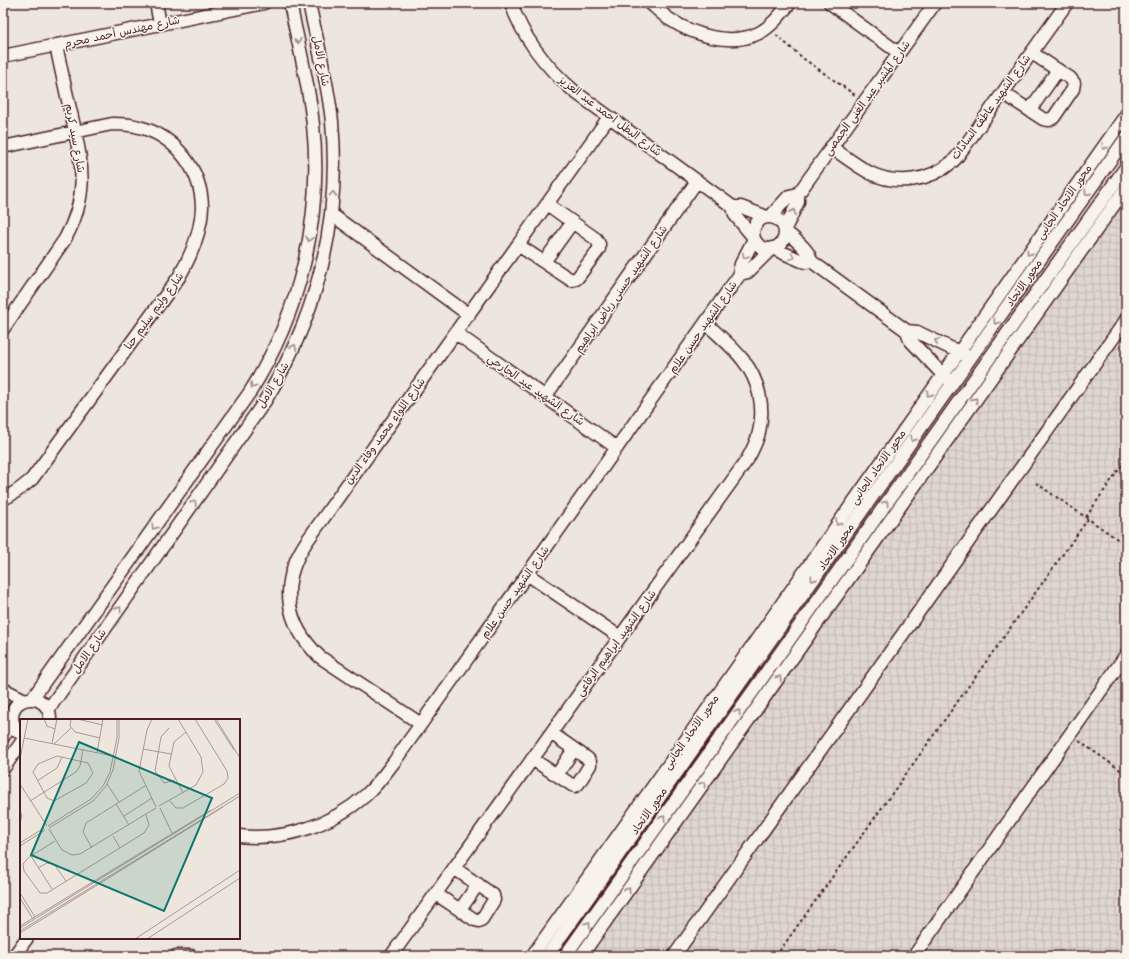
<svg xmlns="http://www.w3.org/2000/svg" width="1129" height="959" font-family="'Comic Neue','Playpen Sans Arabic',sans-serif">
  <defs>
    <pattern id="industrial-grid" width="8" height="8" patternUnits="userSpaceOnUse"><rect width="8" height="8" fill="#e0d7d0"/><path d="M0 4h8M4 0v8" fill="none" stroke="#c2b8b3"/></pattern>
  </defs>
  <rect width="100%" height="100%" fill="#ece6dd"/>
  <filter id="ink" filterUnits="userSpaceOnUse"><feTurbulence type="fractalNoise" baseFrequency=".025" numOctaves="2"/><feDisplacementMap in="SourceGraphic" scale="8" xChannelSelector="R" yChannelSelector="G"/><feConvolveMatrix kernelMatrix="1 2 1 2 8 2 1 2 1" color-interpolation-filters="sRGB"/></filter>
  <g filter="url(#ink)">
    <path fill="url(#industrial-grid)" d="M1126,159V956H560Z"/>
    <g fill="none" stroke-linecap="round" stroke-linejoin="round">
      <g stroke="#4a1f2b" stroke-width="15">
        <path id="minor" d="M156,3L160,24
          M511,3C523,39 547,68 575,92L733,207L735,215L754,238
          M650,3C656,8 662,14 669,19C694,35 730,47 759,33C772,26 781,14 790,3
          M830,3L899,53
          M3,56L264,3
          M1003,93L1043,119L1049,120L1054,117L1073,89L1074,83L1070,78L1032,53
          M1030,110L1058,70
          M3,147L112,124C121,124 130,124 139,127C175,136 202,170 202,208C201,232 191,256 179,277L32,479C23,487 14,494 3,499
          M831,147C844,156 857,166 870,173C897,186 930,181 952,162C956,159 959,154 962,150L1067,3
          M733,207H741L767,217
          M331,214L469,315
          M770,217L789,196L798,194
          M753 233a16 16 0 1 1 32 0a16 16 0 1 1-32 0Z
          M785,229L798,202V194L935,3
          M785,231C793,238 810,250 811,261L907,331L917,332L965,355
          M518,245L571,280L576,279L578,277L599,249V244L596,239L547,204
          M772,248L802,261L805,262L811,261
          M544,262L572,223
          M740,274L748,272L771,249
          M3,329L65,239C90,193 82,165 72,117C66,93 61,69 56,45
          M907,331L910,340L943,375L949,380
          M456,333L617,448
          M545,397L697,181
          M527,574L620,637
          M3,689L25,700
          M32,699L250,392C300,313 323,218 313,125C309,84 298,43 290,3
          M48,710L265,401C317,316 341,222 332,122C328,82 317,42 309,3
          M421,724L320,657C284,623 279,582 307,541L609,117
          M21,734C16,730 12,724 12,717C13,692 51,693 50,720
          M3,737L13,723
          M532,759L572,785L575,786L578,784L590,765V762L588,759L551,733
          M3,769L21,743
          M557,775L574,749
          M239,836C284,841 332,825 366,795C377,785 385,774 394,762L740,274V268L741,264L754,239
          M436,894L475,920L479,921L482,919L494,900L493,895L454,868
          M460,910L478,884
          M14,956L27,938
          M176,956H191
          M391,956L747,460C752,451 757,442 759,432C765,407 759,380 743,360C732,346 718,335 706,323
          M532,956L669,764L1126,115
          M547,956L1126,138
          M565,956L966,391L1126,167
          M581,956L1126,188
          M674,956L1126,320
          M914,956L1126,655"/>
      </g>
      <path stroke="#4a1f2b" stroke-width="2" stroke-dasharray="3 3" stroke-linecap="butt" d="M776,35L804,59L855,95
        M1036,483L1126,545
        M1086,517L1126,459
        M1079,741L1126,774
        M776,956L1088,519"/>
      <use href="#minor" stroke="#f7f3e8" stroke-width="12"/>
    </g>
    <defs><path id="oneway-chevron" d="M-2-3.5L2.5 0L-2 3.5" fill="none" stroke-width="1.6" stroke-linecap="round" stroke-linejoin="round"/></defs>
    <g stroke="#a0898a">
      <use href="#oneway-chevron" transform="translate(298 41) rotate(79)"/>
      <use href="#oneway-chevron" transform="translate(1104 147) rotate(125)"/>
      <use href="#oneway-chevron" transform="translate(1087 193) rotate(125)"/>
      <use href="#oneway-chevron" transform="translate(333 194) rotate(-86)"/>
      <use href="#oneway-chevron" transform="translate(793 212) rotate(-63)"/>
      <use href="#oneway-chevron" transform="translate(309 239) rotate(100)"/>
      <use href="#oneway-chevron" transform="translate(1029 253) rotate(125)"/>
      <use href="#oneway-chevron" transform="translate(745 256) rotate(119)"/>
      <use href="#oneway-chevron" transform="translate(792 257) rotate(23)"/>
      <use href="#oneway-chevron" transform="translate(996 322) rotate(125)"/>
      <use href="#oneway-chevron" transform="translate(937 341) rotate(-155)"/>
      <use href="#oneway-chevron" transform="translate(294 347) rotate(-65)"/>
      <use href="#oneway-chevron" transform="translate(253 386) rotate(123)"/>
      <use href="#oneway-chevron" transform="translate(929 394) rotate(125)"/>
      <use href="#oneway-chevron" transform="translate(975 400) rotate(-55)"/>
      <use href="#oneway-chevron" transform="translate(913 439) rotate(125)"/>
      <use href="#oneway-chevron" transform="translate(194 503) rotate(-55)"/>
      <use href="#oneway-chevron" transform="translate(886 503) rotate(-55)"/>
      <use href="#oneway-chevron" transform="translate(838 523) rotate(125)"/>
      <use href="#oneway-chevron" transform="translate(154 527) rotate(125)"/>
      <use href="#oneway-chevron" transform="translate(813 579) rotate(125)"/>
      <use href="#oneway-chevron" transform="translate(119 609) rotate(-55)"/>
      <use href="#oneway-chevron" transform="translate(779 678) rotate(-55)"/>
      <use href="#oneway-chevron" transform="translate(738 712) rotate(-55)"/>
      <use href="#oneway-chevron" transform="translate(703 784) rotate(-55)"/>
      <use href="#oneway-chevron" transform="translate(663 818) rotate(-55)"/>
      <use href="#oneway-chevron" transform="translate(628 890) rotate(-55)"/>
      <use href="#oneway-chevron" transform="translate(588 924) rotate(-55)"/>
    </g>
  </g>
  <g text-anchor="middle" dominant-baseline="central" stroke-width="3" stroke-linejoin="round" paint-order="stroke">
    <g font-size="11" fill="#4a1f2b" stroke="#f7f3e8">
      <text transform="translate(122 32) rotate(-12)">شارع مهندس أحمد محرم</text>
      <text transform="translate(321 61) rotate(79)">شارع الامل</text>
      <text transform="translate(867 98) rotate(-54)">شارع المشير عبد الغنى الجمصى</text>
      <text transform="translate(991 107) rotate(-54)">شارع الشهيد عاطف السادات</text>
      <text transform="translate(610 116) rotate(37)">شارع البطل احمد عبد العزيز</text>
      <text transform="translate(75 138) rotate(80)">شارع سيد كريم</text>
      <text transform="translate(1064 202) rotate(-55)">محور الاتحاد الجانبى</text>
      <text transform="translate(1024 283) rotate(-55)">محور الاتحاد</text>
      <text transform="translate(621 289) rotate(-55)">شارع الشهيد حسنى رياض ابراهيم</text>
      <text transform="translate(154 311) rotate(-54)">شارع وليم سليم حنا</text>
      <text transform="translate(703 327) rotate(-55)">شارع الشهيد حسن علام</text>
      <text transform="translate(273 385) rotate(-59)">شارع الامل</text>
      <text transform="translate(536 390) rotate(35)">شارع الشهيد عيد الجارحي</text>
      <text transform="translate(385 431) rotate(-54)">شارع اللواء محمد وفاء الدين</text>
      <text transform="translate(878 467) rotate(-55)">محور الاتحاد الجانبى</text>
      <text transform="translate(836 547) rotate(-55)">محور الاتحاد</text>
      <text transform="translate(515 592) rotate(-55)">شارع الشهيد حسن علام</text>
      <text transform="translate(616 643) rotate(-54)">شارع الشهيد ابراهيم الرفاعى</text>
      <text transform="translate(89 651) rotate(-55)">شارع الامل</text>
      <text transform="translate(691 732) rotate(-55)">محور الاتحاد الجانبى</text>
      <text transform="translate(649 811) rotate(-55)">محور الاتحاد</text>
    </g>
  </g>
  <g transform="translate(20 719)">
    <rect width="220" height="220" fill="#ece6dd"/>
    <path fill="none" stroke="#ab9696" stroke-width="1" d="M24,0L27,7L35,10M51,0L50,7L55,13L80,19M57,0L83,6M132,0L127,11L119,52L136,88M194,0L214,31M196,0L220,39M149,9L141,18L135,52L144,64L155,61M4,19L93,37M32,24L37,0M34,25L51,9M123,30L151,35M77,34L83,0M37,37L68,44L73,54L66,64L34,82L27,79L13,53L18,45ZM0,40L8,0M17,62L37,49L42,38M0,65L27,107M87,65L99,83M163,74L149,47L154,23L166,13M10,82L56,53L60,47L63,31M150,82L156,89H163L204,65L208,59L207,52L175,0M96,85L109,106M139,87L176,66L183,53L181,38L158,0M140,89L152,114M0,91L2,97L0,104M104,97L132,79M28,107L71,80L83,67L90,53L97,19V0M29,109L73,82L86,67L93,51L99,19V0M29,110L42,131L52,136L60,135L136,89M93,117L100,129M35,122L8,139L3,145L4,152L20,174H27L124,114L129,106L126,96M0,124L24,109M0,127L25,111M72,129L63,113L66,104L125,67M11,137L32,170M18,149L27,144L34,145L46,162M0,174L15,198M0,179L13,200M0,207L191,91M0,209L220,74M0,212L220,77M0,214L203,88M115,220L220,151M127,220L220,159"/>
    <path fill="#0f766e" fill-opacity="0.15" stroke="#0f766e" stroke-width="2" d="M59,23L192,79L144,192L11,136Z"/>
    <rect width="220" height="220" fill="none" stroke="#4a1f2b" stroke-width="2"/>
  </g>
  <rect width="1129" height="959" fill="none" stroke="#f7f3e8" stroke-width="16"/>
  <rect x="8" y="8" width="1113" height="943" fill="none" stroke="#4a1f2b" stroke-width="1.5" filter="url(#ink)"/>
</svg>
